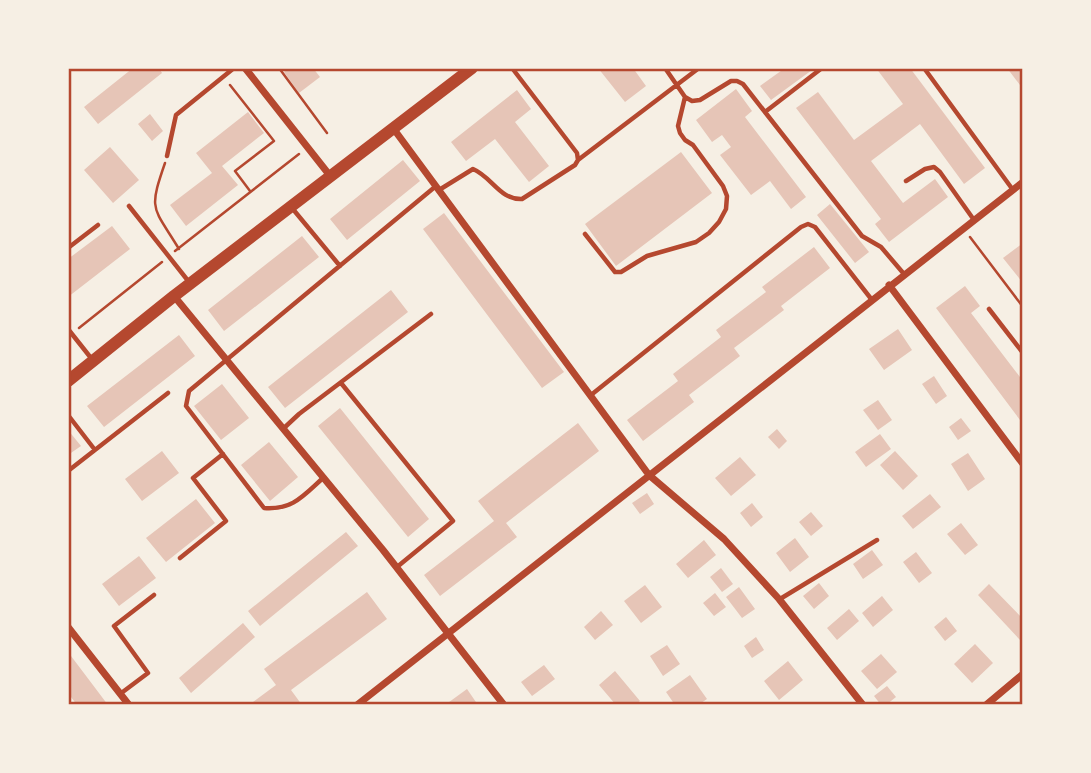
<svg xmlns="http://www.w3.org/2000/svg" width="1091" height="773" font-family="'DM Sans',sans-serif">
  <rect width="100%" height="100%" fill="#f6efe4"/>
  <path fill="#e6c5b7" d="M133,68H159L162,73L98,124L84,107Z
    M289,68H313L320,77L299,93L284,72Z
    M598,68H633L646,86L625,102Z
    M785,68H811L812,70L771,100L760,86Z
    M876,68H910L985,168L964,184L920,124L871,161L903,203L935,179L948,197L889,242L875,224L881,219L796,108L818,92L854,140L903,104Z
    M1007,68H1023V89Z
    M736,89L752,111L745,117L806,197L791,209L770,181L751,195L720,155L731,147L722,135L712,142L696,120Z
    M517,90L531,109L515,122L549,166L529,182L495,139L466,161L451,142Z
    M248,112L264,133L222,166L238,185L186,226L170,205L212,173L196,153Z
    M150,114L163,131L152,141L138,124Z
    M110,147L139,180L113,203L84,170Z
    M681,152L712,193L616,266L585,224Z
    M403,160L420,181L347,240L330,219Z
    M830,204L869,252L855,263L817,215Z
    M444,213L564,372L542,388L423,229Z
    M112,226L130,249L68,297V259Z
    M302,236L319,257L224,331L208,310Z
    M1023,243V283L1003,258Z
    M814,247L830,268L781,306L784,310L734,348L740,356L689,395L694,402L643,441L627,420L678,381L673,374L721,337L716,330L766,292L762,287Z
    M965,286L980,306L971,313L1023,381V424L936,308Z
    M391,290L408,312L285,408L268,387Z
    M898,329L912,350L884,370L869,349Z
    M179,335L195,356L104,427L87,406Z
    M934,376L947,396L936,404L922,384Z
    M222,384L249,418L221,440L194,406Z
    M878,400L892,420L878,430L863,410Z
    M340,408L429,519L408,537L318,426Z
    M961,418L971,431L958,440L949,427Z
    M578,423L599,451L506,523L517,537L440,596L424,575L494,521L478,501Z
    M777,429L787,441L779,449L768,437Z
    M68,430L81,446L68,455Z
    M880,434L891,449L866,467L855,452Z
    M269,442L298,477L270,501L241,465Z
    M162,451L179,473L142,501L125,479Z
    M895,451L918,476L903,490L880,465Z
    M968,453L985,479L968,491L951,464Z
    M740,457L756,475L731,496L715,478Z
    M647,493L654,504L640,514L632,503Z
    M930,494L941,507L913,529L902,516Z
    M196,499L215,523L166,562L146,538Z
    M752,503L763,517L751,527L740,513Z
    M811,512L823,526L811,536L799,522Z
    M961,523L978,545L965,555L947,534Z
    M346,532L358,546L260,626L248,611Z
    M795,538L809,557L790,572L776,553Z
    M704,540L716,555L688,578L676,564Z
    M872,550L883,565L863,579L853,564Z
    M916,552L932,573L919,583L903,562Z
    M139,556L156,578L119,606L102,584Z
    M721,568L733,584L722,592L710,577Z
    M819,583L829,596L814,609L803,596Z
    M989,584L1023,619V637L1020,640L978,595Z
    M645,585L662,607L641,623L624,601Z
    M739,587L755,609L742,618L726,597Z
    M367,592L387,619L291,690L302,705H249L276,685L264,669Z
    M715,593L726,607L714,616L703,603Z
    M882,596L893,610L873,627L862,613Z
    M849,609L859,621L837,640L827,628Z
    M601,611L613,625L595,640L584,627Z
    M946,617L957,631L945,641L934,627Z
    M243,623L255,637L191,693L179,678Z
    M756,637L764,650L752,658L744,646Z
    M975,644L993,663L972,683L954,664Z
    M667,645L680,664L663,676L650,656Z
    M68,652L108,705H77L68,693Z
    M881,654L897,672L877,689L861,671Z
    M788,661L803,680L779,700L764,681Z
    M544,665L555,679L532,696L521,682Z
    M615,671L640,701L635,705H616L599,685Z
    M690,675L707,699L698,705H675L666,692Z
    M887,686L896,697L886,705H881L874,696Z
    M467,689L478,705H445Z"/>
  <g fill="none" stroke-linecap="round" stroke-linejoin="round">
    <path stroke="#b5482f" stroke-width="2.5" d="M279,68L327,133
      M230,85L274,141L235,171L250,191
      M165,163C148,212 153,206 179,249
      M970,237L1023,307
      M175,251L299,154
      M79,328L162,262"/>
    <path stroke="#b5482f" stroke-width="4.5" d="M665,68L685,97L692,101L700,100L731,81H737L743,84L862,236L881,247L904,274
      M924,68L1013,190
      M765,112L822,68
      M167,156L176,115L234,68
      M578,160L699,68
      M906,181L925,169L934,167L940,172L974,220
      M439,190L473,169C492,177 500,200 522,199L575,165L578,160L577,153L512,68
      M129,206L189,282
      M292,208L340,266
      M585,234L615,272H621L647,256L696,242L709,233L719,222L726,209L727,196L723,186L693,145L685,140L680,133L678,126L685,97
      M68,248L98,225
      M989,309L1023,353
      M68,329L91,358
      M341,383L453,521L397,567
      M591,395L801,227L808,224L815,227L872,300
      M68,415L95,450
      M284,428L299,414L431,314
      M68,471L168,393
      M323,478C303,496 293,510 264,508L186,406L189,391L436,186
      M180,558L226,521L193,478L223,454
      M780,599L877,540
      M120,694L148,673L114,626L154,595"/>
    <path stroke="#b5482f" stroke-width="7" d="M245,68L331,177
      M393,128L649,475L724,539L779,599L863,705
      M889,285L1023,464
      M174,296L383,550L504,705
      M68,627L129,705
      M357,705L1023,182
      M986,705L1023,674"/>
    <path stroke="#b5482f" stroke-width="12" d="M68,381L174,296L472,68"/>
  </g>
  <rect width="1091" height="773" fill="none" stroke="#f6efe4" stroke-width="140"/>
  <rect x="70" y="70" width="951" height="633" fill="none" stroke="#b5482f" stroke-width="2.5"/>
</svg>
